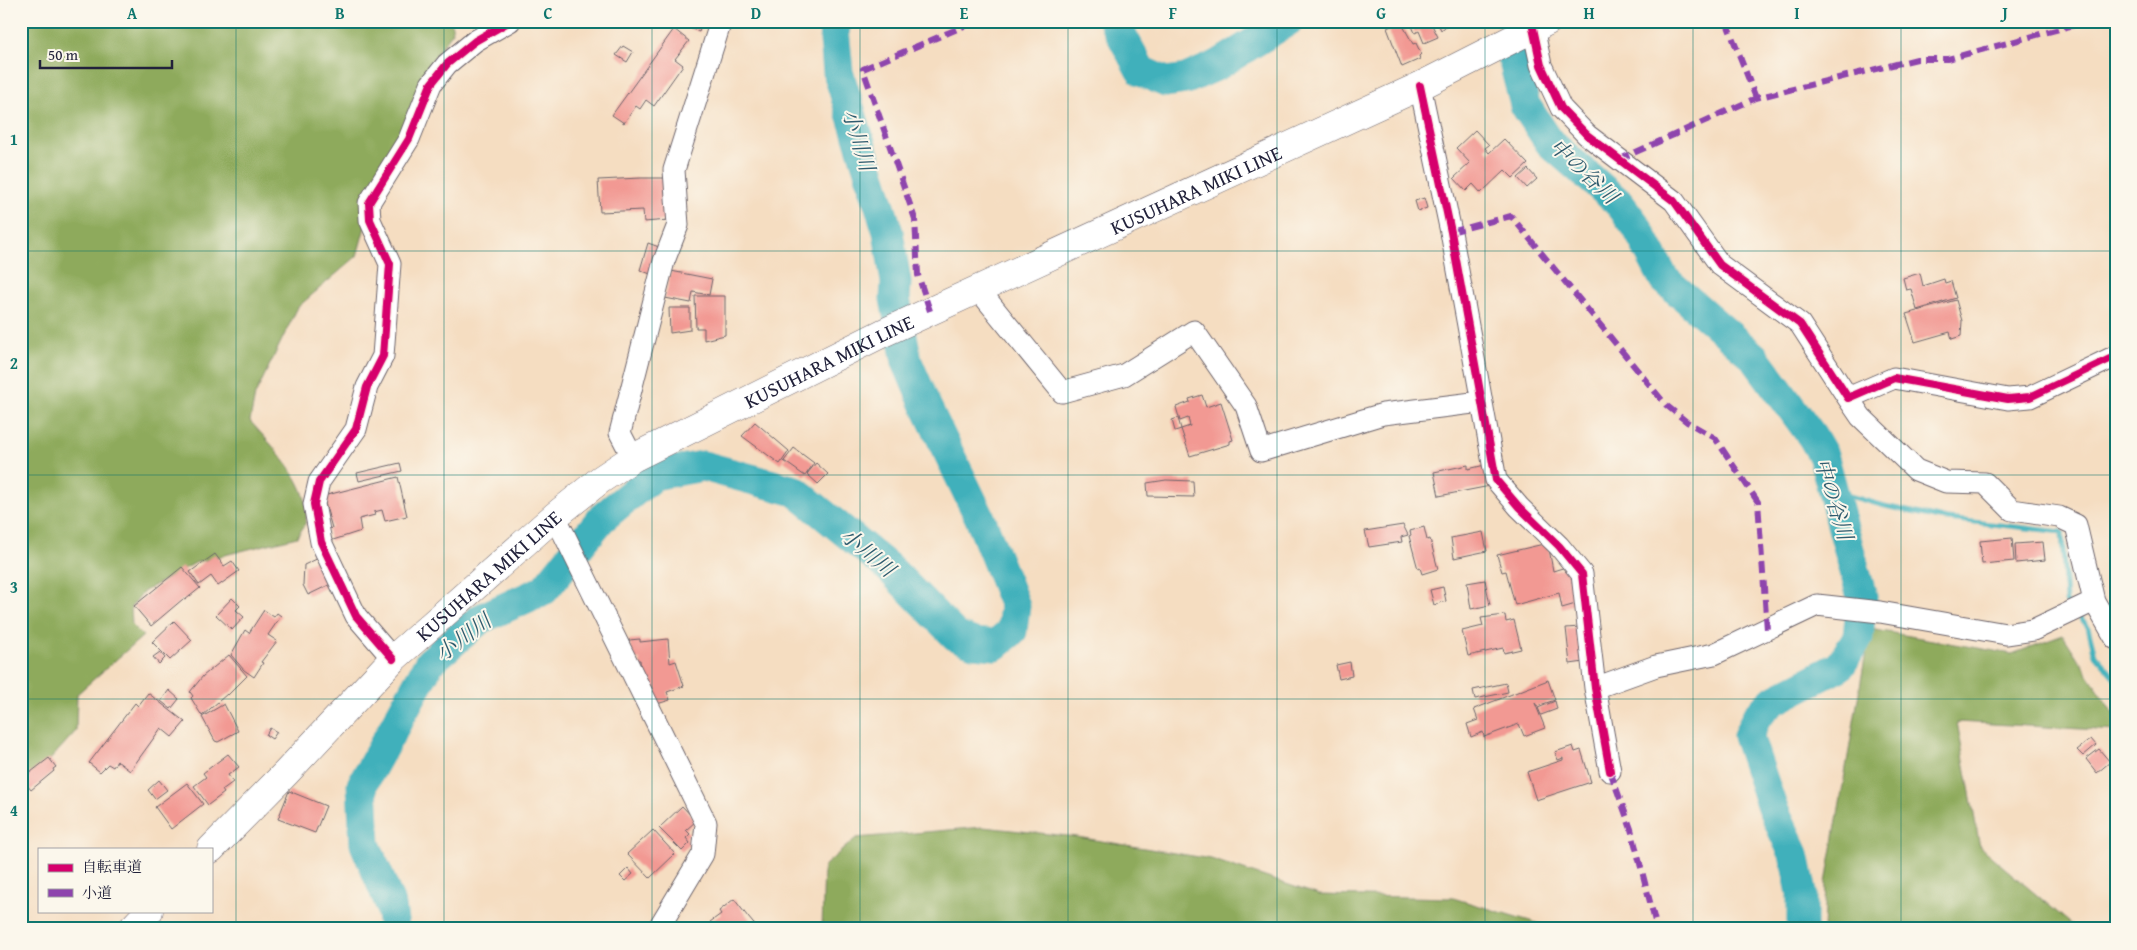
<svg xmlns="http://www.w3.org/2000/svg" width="2137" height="950" font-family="'Gentium Book Plus','Noto Serif JP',serif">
  <rect width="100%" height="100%" fill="#fbf7ec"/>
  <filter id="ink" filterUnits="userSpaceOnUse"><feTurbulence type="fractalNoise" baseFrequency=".02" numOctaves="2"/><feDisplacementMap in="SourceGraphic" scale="10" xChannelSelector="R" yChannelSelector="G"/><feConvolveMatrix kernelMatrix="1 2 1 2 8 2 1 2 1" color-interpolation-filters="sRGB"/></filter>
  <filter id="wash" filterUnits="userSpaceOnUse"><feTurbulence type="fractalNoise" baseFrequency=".0096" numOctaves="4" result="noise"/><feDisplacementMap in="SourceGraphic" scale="20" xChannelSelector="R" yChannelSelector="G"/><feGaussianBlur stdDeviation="1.12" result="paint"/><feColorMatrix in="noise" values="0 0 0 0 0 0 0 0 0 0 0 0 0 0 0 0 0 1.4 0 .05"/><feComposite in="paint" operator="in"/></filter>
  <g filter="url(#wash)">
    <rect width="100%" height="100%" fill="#f5ddc1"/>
    <path fill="#8eaa5c" stroke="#58664c" d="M21,21H451L453,32L437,53L419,88L373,198L357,256L298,307L255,395L250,421C271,445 313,485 306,520C305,526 300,532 297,537L197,562L143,592L131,607L132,625L143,636L77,694L76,731L21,792Z
      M1870,629L2012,654L2063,635L2116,718V731L1957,722L1980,847L2077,929H1824L1826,883Z
      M983,827L1077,837L1211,859L1319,895L1453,898L1557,929H822L824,866L856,838Z"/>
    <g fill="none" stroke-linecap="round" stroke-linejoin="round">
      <path stroke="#41b0bb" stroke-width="5" d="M1835,492L1885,506L1939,518L2062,532L2066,602L2070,606
        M2078,614L2088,627L2095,655L2116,679"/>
      <path stroke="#41b0bb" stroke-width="31" d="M1114,21L1141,71L1166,82L1186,79L1218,65L1288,21
        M1513,58L1525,105L1550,143L1619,203L1637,227L1664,279L1754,357L1812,436L1823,455L1862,597L1858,637L1840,666L1773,701L1757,716L1748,736L1772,807L1794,854L1802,893V929
        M394,929L391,906L365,844L362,785L430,662L480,619L544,590L601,519L654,475L703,466L795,491L889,568L956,636L974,643L995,645L1012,631L1015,606L980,518L926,406L907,362L895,299L896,282L888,232L838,72L834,29L837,21"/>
    </g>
    <g id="blocks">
      <path fill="#f29993" d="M674,21H703L699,32Z
        M1410,21H1430L1438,37L1424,43L1419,31L1415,33Z
        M1437,21H1454L1441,30Z
        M1401,22L1413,44L1416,43L1421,54L1419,56L1420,59L1402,67L1387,28Z
        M674,29L689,41L675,59L683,65L654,106L646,100L640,109L636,106L624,123L612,115Z
        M623,46L633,52L627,62L616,55Z
        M1475,130L1489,145L1485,148L1489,153L1504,139L1528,164L1513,178L1505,170L1481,193L1473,184L1466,191L1454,178L1470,163L1456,148Z
        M1528,169L1537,179L1527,188L1518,178Z
        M641,178H667L669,220L644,222L643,210L600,212L598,180Z
        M1424,198L1427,208L1418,211L1415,201Z
        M648,243L659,247L653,275L640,270Z
        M671,271L712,279L709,295L693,292L691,303L665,298Z
        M1920,273L1923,286L1944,279L1945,283L1951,281L1956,298L1917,310L1911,289L1906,290L1903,278Z
        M695,296H725V335L704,340V328H696Z
        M1956,300L1962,321L1961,336L1952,339L1950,332L1915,342L1906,314Z
        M669,308H690V330L670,333Z
        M1202,395L1206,407L1221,402L1233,440L1230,441V444L1190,456L1181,429L1190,426L1188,418L1180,421L1176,407L1190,402L1189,399Z
        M1178,418L1181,429L1175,431L1172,420Z
        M755,422L789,451L780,464L742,436Z
        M794,448L814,463L805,476L784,461Z
        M400,463L402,471L359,481L357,473Z
        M816,463L828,474L818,484L807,474Z
        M1468,465V469L1485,465L1490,486L1439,496L1434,472Z
        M398,477L407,516L385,521L382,510L374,512L375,515L359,519L361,531L330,541L328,529L332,528L323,496Z
        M1166,480L1193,481L1194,497L1148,496L1147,483Z
        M1403,525L1408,535L1401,537L1402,542L1369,547L1365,531Z
        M1424,527L1427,540L1430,539L1438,569L1422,574L1420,568L1418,569L1409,536L1411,535L1410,531Z
        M1483,532L1487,551L1454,558L1451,538Z
        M2012,538L2014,561L1982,564L1980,541Z
        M2043,542L2045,560L2016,563L2015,544Z
        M1548,543L1553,571L1569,566L1579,603L1562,608L1559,593L1515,605L1506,571L1502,572L1497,555Z
        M215,554L224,566L232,561L239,571L218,586L211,576L199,585L190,572Z
        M323,556L335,582L308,595L303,585L304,565Z
        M182,567L200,588L185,600L183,599L151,626L134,606Z
        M1485,580L1490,605L1471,609L1467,583Z
        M1443,587L1446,601L1434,605L1430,590Z
        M232,598L240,606L236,610L244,617L232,630L216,615Z
        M264,610L274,617L277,613L281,616L268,635L277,641L261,662L263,663L254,677L244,670L231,655L245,630L249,633Z
        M1505,615L1506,622L1514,620L1521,649L1504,653L1503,648L1468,656L1462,631L1483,626L1481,618Z
        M174,621L192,640L170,660L152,642Z
        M1580,627L1584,662L1570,664L1566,628Z
        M640,639V642L668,639L670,663L676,661L684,686L667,692L670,700L657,704L641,672L640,660H633L629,640Z
        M160,652L165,658L159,664L153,657Z
        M229,655L247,676L228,695L227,694L202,716L191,698L193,696L190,692L203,676Z
        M1350,662L1352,676L1339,679L1336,665Z
        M1548,680L1555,700L1537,706L1535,703L1545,728L1524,736L1519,724L1484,737L1483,732L1471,737L1467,724L1478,720L1474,709Z
        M1506,683L1508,692L1475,699L1473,690Z
        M169,690L179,699L171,709L161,701Z
        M148,693L185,722L172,737L161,728L130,771L117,761L113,767L108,764L100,772L89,763L135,703L138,706Z
        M1555,701L1557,709L1541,715L1538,708Z
        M224,704L238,731L218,742L215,741L202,717Z
        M270,728L277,732L272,739L266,735Z
        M2091,739L2096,745L2083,756L2077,750Z
        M1573,746L1575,752L1581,750L1591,782L1536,800L1527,772L1563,760V758L1558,760L1555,752Z
        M2099,749L2110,762L2097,773L2086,759Z
        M228,754L239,767L228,775L233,782L222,790L224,793L208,805L194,786L206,777L203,773Z
        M49,758L56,767L53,769L54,771L31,790L22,779Z
        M159,780L167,790L155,799L148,790Z
        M187,783L203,804L171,829L155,807Z
        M289,791L326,806L315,833L278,819Z
        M682,806L696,821L686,830L690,834L686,838L690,843L682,851L659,828Z
        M653,830L675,854L650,878L627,854Z
        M628,868L633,874L625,881L620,876Z
        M734,899L748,917L758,929H715L710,922L721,914L719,911Z"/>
    </g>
  </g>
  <g filter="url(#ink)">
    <use href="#blocks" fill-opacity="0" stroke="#6c636a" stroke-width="1"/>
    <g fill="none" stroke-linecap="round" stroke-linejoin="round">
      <g stroke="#6c636a" stroke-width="23">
        <path id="street" d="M1533,28L1541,65L1561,108L1587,135L1674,201L1720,265L1800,324L1848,398L1894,378L2008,399L2030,397L2116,356
          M1420,86L1451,232L1496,480L1519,507L1559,546L1582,574L1595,688L1610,771
          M978,289L1062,392L1124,375L1194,331L1246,406L1261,451L1383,414L1481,402
          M1848,398L1861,417L1916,470L1946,482L1985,483L2012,510L2059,517L2076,525L2094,601L2116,639
          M633,458L620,433L664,261L678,225L674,170L721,21
          M555,516L706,823L703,854L658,929
          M393,659L356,616L321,542L314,504L319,482L356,429L367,387L383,356L390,264L370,220L369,203L409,139L431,84L447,64L475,41L510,21
          M1595,688L1656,666L1714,654L1817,605L1880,612L2006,634L2033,630L2094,601"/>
      </g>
      <g stroke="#6c636a" stroke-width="29">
        <g id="secondary">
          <path id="s1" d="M211,849L286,773L393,659L555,516L600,480L633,458L883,333L1420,86L1548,21"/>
          <path d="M132,929L149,911"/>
        </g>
      </g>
      <use href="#street" stroke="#fff" stroke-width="21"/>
      <use href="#secondary" stroke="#fff" stroke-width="28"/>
      <path stroke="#8e44ad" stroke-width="6" stroke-dasharray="12 6" stroke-linecap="butt" d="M1726,21L1756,98
        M1618,160L1756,98L1917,59H1948L2074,25L2079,21
        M1451,232L1511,216L1666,405L1687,422L1715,438L1758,502L1767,630
        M930,311L918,275L915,219L863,69L976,21
        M1610,771L1631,829L1657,929"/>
      <g stroke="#fbf7ec" stroke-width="11">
        <path id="cycleway" d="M1533,28L1541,65L1561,108L1587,135L1674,201L1720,265L1800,324L1848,398L1894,378L2008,399L2030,397L2116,356
          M1420,86L1451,232L1496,480L1519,507L1559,546L1582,574L1595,688L1610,771
          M393,659L356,616L321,542L314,504L319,482L356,429L367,387L383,356L390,264L370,220L369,203L409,139L431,84L447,64L475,41L510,21"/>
      </g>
      <use href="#cycleway" stroke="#d6006c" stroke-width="8"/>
    </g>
  </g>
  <path fill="none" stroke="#0f766e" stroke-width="1" stroke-opacity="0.55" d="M236,21V929M444,21V929M652,21V929M860,21V929M1068,21V929M1277,21V929M1485,21V929M1693,21V929M1901,21V929M21,251H2116M21,475H2116M21,699H2116"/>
  <g text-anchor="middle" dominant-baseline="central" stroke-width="4" stroke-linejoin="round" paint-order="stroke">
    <g font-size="20" fill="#22223b" stroke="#fbf7ec">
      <text stroke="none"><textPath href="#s1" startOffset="1200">KUSUHARA MIKI LINE</textPath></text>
      <text stroke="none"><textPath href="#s1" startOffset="795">KUSUHARA MIKI LINE</textPath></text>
      <text stroke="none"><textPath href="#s1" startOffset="390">KUSUHARA MIKI LINE</textPath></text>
    </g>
    <g font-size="21" font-style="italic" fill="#2e5b6e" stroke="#fbf7ec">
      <text transform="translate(859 140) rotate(73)">小川川</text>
      <text transform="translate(1584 171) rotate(43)">中の谷川</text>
      <text transform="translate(1834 499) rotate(73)">中の谷川</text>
      <text transform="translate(868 552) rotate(40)">小川川</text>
      <text transform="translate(463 637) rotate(-37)">小川川</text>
    </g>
  </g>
  <rect width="2137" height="950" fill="none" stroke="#fbf7ec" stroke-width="55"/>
  <rect x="38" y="848" width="175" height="65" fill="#fbf7ec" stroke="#a4a2a5"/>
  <rect x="48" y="864" width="25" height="8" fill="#d6006c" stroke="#a4a2a5"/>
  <text x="82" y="872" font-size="15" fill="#22223b">自転車道</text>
  <rect x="48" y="889" width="25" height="8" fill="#8e44ad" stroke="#a4a2a5"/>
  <text x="82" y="898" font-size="15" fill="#22223b">小道</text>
  <path d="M40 60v8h132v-8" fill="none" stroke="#22223b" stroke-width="2.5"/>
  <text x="48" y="60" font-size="15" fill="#22223b" stroke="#fbf7ec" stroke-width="4" paint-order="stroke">50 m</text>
  <rect x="28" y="28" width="2082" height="894" fill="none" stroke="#0f766e" stroke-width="2"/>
  <g font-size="16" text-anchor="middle" font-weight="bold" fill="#0f766e">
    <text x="132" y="19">A</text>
    <text x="340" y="19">B</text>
    <text x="548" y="19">C</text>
    <text x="756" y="19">D</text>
    <text x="964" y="19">E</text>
    <text x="1173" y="19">F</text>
    <text x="1381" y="19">G</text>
    <text x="1589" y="19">H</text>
    <text x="1797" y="19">I</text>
    <text x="2005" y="19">J</text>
    <text x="14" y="145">1</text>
    <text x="14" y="369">2</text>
    <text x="14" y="593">3</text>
    <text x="14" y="816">4</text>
  </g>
</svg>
